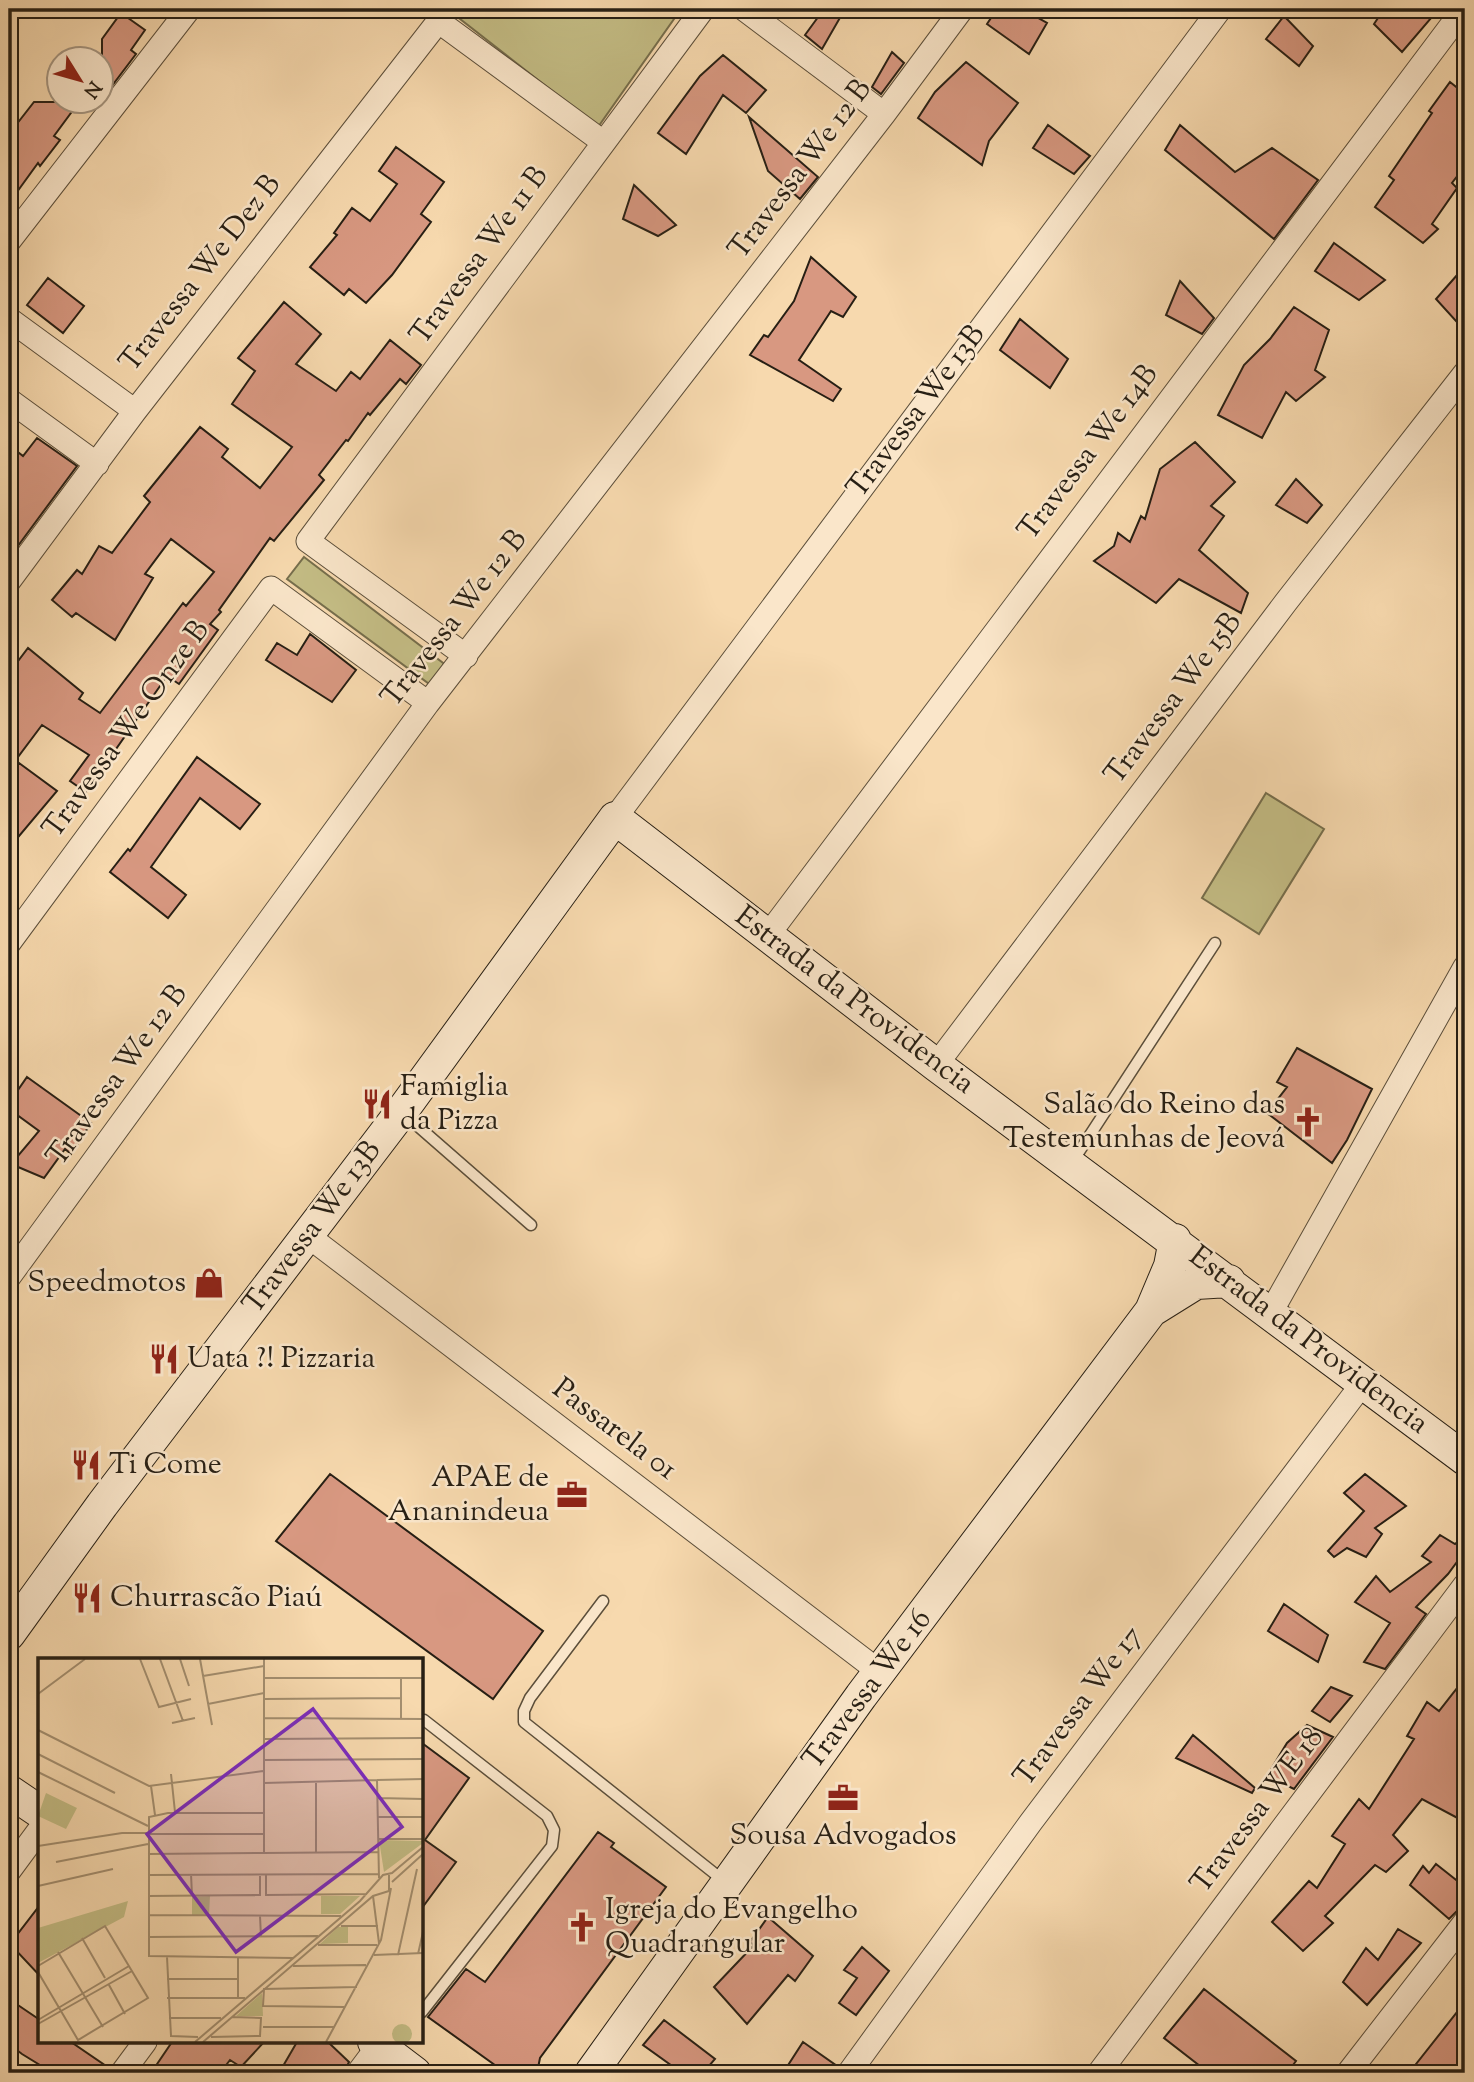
<svg xmlns="http://www.w3.org/2000/svg" width="1474" height="2082" font-family="'Sorts Mill Goudy',serif">
  <rect width="100%" height="100%" fill="#f7d9ae"/>
  <filter id="stains"><feTurbulence type="fractalNoise" baseFrequency=".00286" numOctaves="4"/><feColorMatrix values="0 0 0 0 .2 0 0 0 0 .09 0 0 0 0 .02 0 0 0 .5 -.17"/></filter>
  <radialGradient id="worn" r=".72"><stop offset=".6" stop-color="#630" stop-opacity="0"/><stop offset="1" stop-color="#630" stop-opacity=".3"/></radialGradient>
  <path fill="#c4bd85" stroke="#766e4c" stroke-width="2" d="M460,9H681L598,127L455,15Z
    M304,557L447,666L432,686L287,579Z
    M1266,793L1324,829L1259,934L1202,898Z"/>
  <path fill="#d89881" stroke="#271f14" stroke-width="2" d="M824,9H845L822,49L805,35Z
    M997,9H1022L1047,23L1029,54L987,24Z
    M1384,9H1421L1432,17L1402,52L1374,24Z
    M121,13L145,30L131,50L136,54L102,99V39Z
    M1284,16L1313,46L1299,66L1266,39Z
    M892,52L904,63L881,94L872,87Z
    M723,55L766,90L746,113L723,95L686,154L658,133L700,76Z
    M966,62L1018,103L989,141L982,165L918,118L935,92Z
    M1450,82L1465,94V166L1452,183L1457,188L1432,224L1438,229L1423,243L1375,207L1394,180L1389,176L1432,113L1429,111Z
    M34,102H79L54,136L60,140L40,166L38,163L9,203V158L17,147L9,141V134Z
    M749,117L818,177L800,199L768,171Z
    M1048,125L1090,156L1074,174L1033,148Z
    M1180,125L1235,172L1272,148L1318,180L1274,239L1165,150Z
    M396,147L444,182L421,214L431,222L392,275L366,303L349,289L344,295L310,267L337,235L334,233L352,208L370,221L397,184L379,171Z
    M634,185L676,225L658,236L623,219Z
    M1334,243L1385,280L1359,300L1315,271Z
    M811,257L856,297L843,317L831,311L799,360L841,389L833,401L750,355L764,335L768,337L794,301Z
    M1465,266V331L1436,299Z
    M48,278L84,306L63,333L27,305Z
    M1180,281L1214,318L1202,334L1166,315Z
    M284,302L321,334L296,364L336,391L351,372L360,379L390,340L421,365L406,384L400,379L370,415L368,413L348,441L346,440L319,475L324,480L274,541L270,538L219,610L221,612L210,624L218,630L179,684L167,676L86,792L70,781L89,755L42,725L9,769V673L28,648L83,693L79,699L100,713L183,603L186,606L214,572L171,539L145,574L153,578L115,640L76,613L72,617L52,600L77,570L82,574L99,546L112,553L150,502L144,496L200,427L228,449L222,457L260,488L292,447L232,404L255,371L238,358Z
    M1294,307L1329,330L1315,370L1325,377L1296,401L1286,392L1262,438L1218,415L1244,365L1270,339Z
    M1020,319L1068,359L1050,388L1000,350Z
    M37,438L77,466L9,558V445L23,456Z
    M1195,442L1235,482L1211,506L1224,516L1199,550L1248,593L1241,613L1179,579L1156,603L1094,561L1114,546L1118,533L1130,542L1141,516L1145,519L1160,469Z
    M1296,479L1322,505L1307,523L1276,505Z
    M310,634L356,670L332,702L266,660L277,643L297,655Z
    M197,757L260,804L240,829L200,798L151,867L186,895L168,918L110,872L128,849L130,851Z
    M19,763L57,791L9,848V778Z
    M1297,1048L1372,1089L1347,1140L1332,1163L1267,1113L1287,1087L1277,1082Z
    M27,1077L91,1123L71,1154L65,1149L44,1178L11,1164L39,1131L9,1109V1103Z
    M330,1474L543,1631L493,1699L276,1541Z
    M1365,1474L1406,1506L1375,1528L1382,1534L1366,1557L1347,1548L1334,1557L1328,1551L1364,1511L1344,1493Z
    M1440,1535L1455,1544L1465,1536V1551L1448,1574L1416,1607L1426,1614L1385,1669L1364,1662L1390,1623L1355,1602L1376,1576L1390,1592L1431,1562L1422,1556Z
    M1284,1604L1328,1635L1318,1662L1268,1631Z
    M1465,1678V1822L1422,1799L1393,1835L1408,1851L1386,1872L1375,1865L1325,1916L1333,1923L1303,1951L1272,1922L1309,1881L1317,1888L1345,1844L1332,1836L1359,1799L1369,1809L1414,1739L1407,1736L1427,1702L1439,1711Z
    M1331,1687L1352,1696L1330,1722L1312,1711Z
    M1307,1725L1333,1737L1294,1789L1267,1776L1287,1743Z
    M1193,1735L1255,1788L1252,1793L1176,1758Z
    M422,1743L469,1778L425,1840L456,1862L422,1908Z
    M598,1832L614,1843L611,1847L666,1887L540,2058L537,2073H506L428,2017L466,1969L485,1982Z
    M1436,1864L1465,1887V1908L1459,1909L1449,1919L1410,1885L1423,1866L1429,1873Z
    M40,1905V1976L10,1944Z
    M768,1917L813,1956L795,1981L788,1975L747,2024L714,1987L754,1945L750,1942Z
    M1398,1929L1421,1943L1367,2005L1343,1982L1366,1948L1378,1960Z
    M862,1947L889,1971L856,2015L839,2003L857,1978L844,1970Z
    M1204,1989L1296,2061L1287,2073H1209L1164,2038Z
    M9,1999L40,2020V2042H71L109,2068L108,2073H53L22,2054L9,2044Z
    M1465,2002V2055L1453,2073H1409Z
    M664,2020L715,2059L703,2073H682L643,2045Z
    M172,2042H264L241,2067L230,2060L220,2073H151Z
    M297,2042H328L349,2062L344,2073H279Z
    M803,2042L837,2066L835,2073H783Z"/>
  <g fill="none" stroke-linecap="round" stroke-linejoin="round">
    <g stroke="#5b4e3a" stroke-width="13">
      <path id="lane" d="M404,1114L531,1225
        M1073,1161L1215,943
        M603,1601L530,1698L524,1711V1722L724,1881
        M422,2012L552,1846L554,1830L547,1816L424,1720"/>
    </g>
    <g stroke="#5b4e3a" stroke-width="25">
      <path id="street" d="M744,9L884,114
        M438,21L603,142
        M9,241L189,9
        M9,319L135,411
        M9,400L97,464
        M9,581L135,411L448,9
        M466,656L308,541L703,9
        M615,818L1220,9
        M768,935L1463,10
        M9,943L271,588L428,703
        M936,1065L1286,602L1465,373
        M308,1236L881,1673
        M9,1277L428,703L884,114L962,9
        M1271,1312L1465,967
        M9,1871L40,1829
        M122,2073L145,2042
        M358,2073L379,2045
        M849,2073L1031,1822L1363,1383
        M1099,2073L1465,1585
        M1348,2073L1465,1922"/>
    </g>
    <g stroke="#271f14" stroke-width="34">
      <path id="secondary" d="M1151,1311L1196,1283L1229,1281
        M9,1634L102,1505L402,1111L615,818L936,1065L1465,1459
        M9,1791L40,1812
        M374,2042L415,2073
        M591,2073L861,1696L1151,1311L1170,1266L1175,1240"/>
    </g>
    <use href="#lane" stroke="#fae6ca" stroke-width="10"/>
    <use href="#street" stroke="#fae6ca" stroke-width="23"/>
    <use href="#secondary" stroke="#fae6ca" stroke-width="32"/>
  </g>
  <defs>
    <g id="restaurant-bare" transform="scale(2.415)"><path d="M-5-6h1v4h1v-4h1v4h1v-4h1v5L-1.5 .5V6h-2V.5L-5-1ZM5-6V6H3V1.5H1.5Q1.5-4 5-6Z" fill="#8f2418" stroke="#fae6ca" stroke-width="2.5" paint-order="stroke"/></g>
    <g id="church-bare" transform="scale(2.415)"><path d="M-1.2-6h2.4v3.5h3.3v2.4h-3.3V6h-2.4V-.1h-3.3v-2.4h3.3Z" fill="#8f2418" stroke="#fae6ca" stroke-width="2.5" paint-order="stroke"/></g>
    <g id="shop-bare" transform="scale(2.415)"><path d="M-5-2.5h2.3a2.7 3.5 0 0 1 5.4 0H5L5.5 6h-11ZM-1.5-2.5h3a1.5 2.3 0 0 0-3 0Z" fill="#8f2418" stroke="#fae6ca" stroke-width="2.5" paint-order="stroke"/></g>
    <g id="office-bare" transform="scale(2.415)"><path d="M-6-3h4V-5.5h4V-3h4V5H-6ZM-1-4.5V-3h2v-1.5ZM-6 0V1H6V0Z" fill="#8f2418" stroke="#fae6ca" stroke-width="2.5" paint-order="stroke"/></g>
  </defs>
  <g fill-rule="evenodd">
    <use href="#restaurant-bare" x="377" y="1104"/>
    <use href="#church-bare" x="1308" y="1122"/>
    <use href="#shop-bare" x="209" y="1283"/>
    <use href="#restaurant-bare" x="164" y="1359"/>
    <use href="#restaurant-bare" x="86" y="1465"/>
    <use href="#office-bare" x="572" y="1495"/>
    <use href="#restaurant-bare" x="87" y="1598"/>
    <use href="#office-bare" x="843" y="1798"/>
    <use href="#church-bare" x="582" y="1927"/>
  </g>
  <g text-anchor="middle" dominant-baseline="central" stroke-width="5" stroke-linejoin="round" paint-order="stroke">
    <g font-size="30" fill="#271f14" stroke="#fae6ca">
      <text transform="translate(801 170) rotate(-53)">Travessa We 12 B</text>
      <text transform="translate(480 256) rotate(-54)">Travessa We 11 B</text>
      <text transform="translate(201 274) rotate(-52)">Travessa We Dez B</text>
      <text transform="translate(917 412) rotate(-53)">Travessa We 13B</text>
      <text transform="translate(1089 453) rotate(-53)">Travessa We 14B</text>
      <text transform="translate(455 619) rotate(-52)">Travessa We 12 B</text>
      <text transform="translate(1174 699) rotate(-53)">Travessa We 15B</text>
      <text transform="translate(127 730) rotate(-54)">Travessa We Onze B</text>
      <text transform="translate(854 1001) rotate(37)">Estrada da Providencia</text>
      <text transform="translate(118 1076) rotate(-54)">Travessa We 12 B</text>
      <text transform="translate(313 1228) rotate(-53)">Travessa We 13B</text>
      <text transform="translate(1308 1341) rotate(37)">Estrada da Providencia</text>
      <text transform="translate(614 1430) rotate(37)">Passarela 01</text>
      <text transform="translate(868 1690) rotate(-53)">Travessa We 16</text>
      <text transform="translate(1079 1707) rotate(-53)">Travessa We 17</text>
      <text transform="translate(1258 1811) rotate(-53)">Travessa WE 18</text>
    </g>
    <g font-size="30" fill="#271f14" stroke="#fae6ca" text-anchor="start">
      <text x="400" y="1087">Famiglia<tspan x="400" dy="34">da Pizza</tspan></text>
      <text x="1285" y="1105" text-anchor="end">Salão do Reino das<tspan x="1285" dy="34">Testemunhas de Jeová</tspan></text>
      <text x="186" y="1283" text-anchor="end">Speedmotos</text>
      <text x="187" y="1359">Uata ?! Pizzaria</text>
      <text x="109" y="1465">Ti Come</text>
      <text x="549" y="1478" text-anchor="end">APAE de<tspan x="549" dy="34">Ananindeua</tspan></text>
      <text x="110" y="1598">Churrascão Piaú</text>
      <text x="843" y="1836" text-anchor="middle">Sousa Advogados</text>
      <text x="605" y="1910">Igreja do Evangelho<tspan x="605" dy="34">Quadrangular</tspan></text>
    </g>
  </g>
  <g transform="translate(38 1658)">
    <rect width="385" height="385" fill="#f7d9ae"/>
    <path d="M8,135L39,150L28,171L0,158ZM341,182L385,183V185L346,214ZM172,238L171,257H154V239ZM283,238H322L302,256H283ZM90,243L86,259L0,305V270ZM300,269H310V285L282,286ZM224,335L225,358H198ZM354 376a10 10 0 1 1 20 0a10 10 0 1 1-20 0Z" fill="#c4bd85"/>
    <path fill="none" stroke="#a48f70" stroke-width="2" d="M102,1L121,49L153,41M122,1L145,63M142,1L151,28M162,1L174,67M226,1V195L341,194M165,18L226,8M226,20H385M0,36L47,1M226,41L363,40M170,46L226,35M226,60L385,61M363,60V20M134,65L157,60M0,72L111,128L225,113M226,81L385,80M0,96L77,135M226,102L385,101M0,114L110,168M133,116L137,154M339,122L385,121M226,125L339,122L341,220M113,128L117,157M340,140L385,141M226,155H130L111,159V298L255,300M339,159H385M110,176H226M340,181H385M0,188L84,175H110M278,194V125M110,196L226,195M18,204L110,186M153,216L154,237M110,217L341,216M228,217V237L329,236M354,224L385,196M0,228L75,211M110,238L222,237V218M335,238L341,285M111,257L303,258M222,258L223,279M303,268H340M111,279L280,278M44,280L67,320M280,287H339M20,294L65,369M380,296L385,274M336,297L385,295M360,297L379,211M129,299L133,378L160,379M200,300V340M0,308L67,268L110,340L40,382L0,314M255,308L328,307M129,321H200M71,327L87,356M129,340H207M306,349L225,348L226,331L319,329M131,360H183M0,362L91,308M0,366L94,313M225,369H296M173,379L222,378L223,360L194,359M157,384L322,243L345,217L354,215L385,189M165,384L335,238L351,233V217M288,384L343,282L353,230"/>
    <path fill="#7b2cbf" fill-opacity="0.15" stroke="#7b2cbf" stroke-width="3.5" d="M275,51L364,169L198,294L109,176Z"/>
    <rect width="385" height="385" fill="none" stroke="#271f14" stroke-width="3.5"/>
  </g>
  <rect width="1474" height="2082" fill="none" stroke="#f7d9ae" stroke-width="35"/>
  <rect x="10" y="10" width="1453" height="2061" fill="none" stroke="#271f14" stroke-width="3.5"/>
  <rect x="18" y="18" width="1439" height="2047" fill="none" stroke="#271f14" stroke-width="2"/>
  <g transform="translate(80 80) rotate(127)"><circle r="33" fill="#fae6ca" stroke="#a69681" stroke-width="2"/>
  <path d="M0-5L12 26L0 18L-12 26Z" fill="#8f2418"/>
  <text y="-10" font-size="19" font-weight="bold" text-anchor="middle" fill="#271f14">N</text>
  </g>
  <rect width="100%" height="100%" filter="url(#stains)"/>
  <rect width="100%" height="100%" fill="url(#worn)"/>
</svg>
